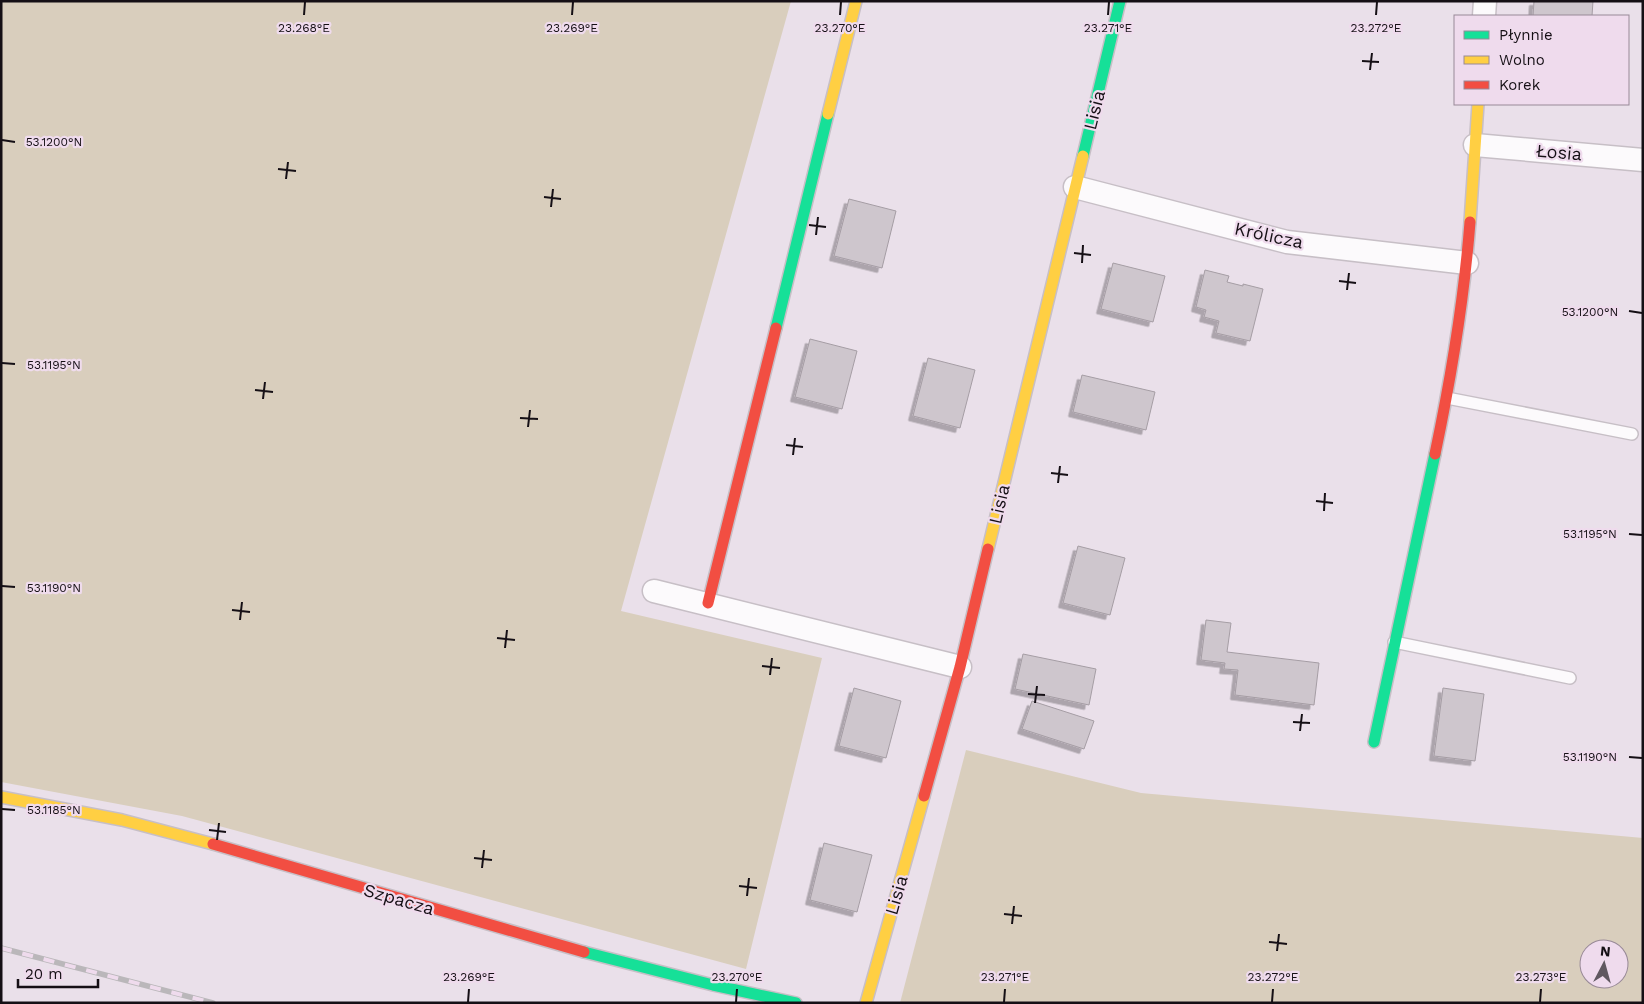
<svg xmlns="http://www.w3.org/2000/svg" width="1644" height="1004" font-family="'Work Sans',sans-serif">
  <defs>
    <filter id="shadow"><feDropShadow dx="-4.5" dy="4.5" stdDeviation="0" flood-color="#0004"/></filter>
  </defs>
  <rect width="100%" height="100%" fill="#eae0ea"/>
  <path fill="#d9cebd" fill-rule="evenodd" d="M1,1H791L621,611L822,658L746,969L182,816L1,782Z
    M966,750L1141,793L1643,838V1003H900ZM1589,949H1619V979H1589Z"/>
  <path fill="#cec6cd" stroke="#a59da4" filter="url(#shadow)" d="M1534,1H1593L1592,16H1533Z
    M849,199L896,211L882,268L834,256Z
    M1113,263L1165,276L1153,322L1101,309Z
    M1205,270L1229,276L1227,282L1243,286V284L1263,289L1250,341L1216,333L1219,321L1204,317L1206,310L1196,307Z
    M810,339L857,351L842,409L795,397Z
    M928,358L975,370L960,428L913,416Z
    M1082,375L1155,392L1146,430L1073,412Z
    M1078,546L1125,558L1110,615L1063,603Z
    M1206,620L1231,623L1227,652L1319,663L1314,705L1235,695L1238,670L1224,669L1225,663L1201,660Z
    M1023,654L1096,669L1089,705L1015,689Z
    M854,688L901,701L886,758L839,746Z
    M1443,688L1484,694L1475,761L1434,756Z
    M1032,701L1094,721L1084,749L1022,729Z
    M824,843L872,855L857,912L810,900Z"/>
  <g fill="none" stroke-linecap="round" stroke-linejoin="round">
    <g stroke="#c7bfc6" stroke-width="14">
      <path id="lane" d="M1447,398L1632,434
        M1394,642L1570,678"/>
    </g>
    <g stroke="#c7bfc6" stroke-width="25">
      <path id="street" d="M1484,16L1485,1
        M1475,145L1643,160
        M1075,187L1287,242L1467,263
        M654,591L960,667"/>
    </g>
    <g stroke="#c7bfc6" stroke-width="14">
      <path id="fast" d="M1083,156L1120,1
        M776,328L828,114
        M1374,742L1435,454
        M584,952L713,985L796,1003"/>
    </g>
    <g stroke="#c7bfc6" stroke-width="14">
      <path id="slow" d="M828,114L856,1
        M1470,222L1478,104
        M988,549L1083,156
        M1,797L122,820L213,844
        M866,1003L924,796"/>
    </g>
    <g stroke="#c7bfc6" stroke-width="14">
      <path id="jam" d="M1435,454C1451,378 1464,300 1470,222
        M708,603L776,328
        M924,796L960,667L988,549
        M213,844L584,952"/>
    </g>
    <use href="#lane" stroke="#fcfafc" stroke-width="11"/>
    <use href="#street" stroke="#fcfafc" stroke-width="22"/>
    <use href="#fast" stroke="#16e098" stroke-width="11"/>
    <use href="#slow" stroke="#ffcf43" stroke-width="11"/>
    <use href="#jam" stroke="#f24e42" stroke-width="11"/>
    <g stroke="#bab7ba" stroke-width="5.5">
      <path id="rail" d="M1,948L213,1003"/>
    </g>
    <use href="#rail" stroke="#efdbed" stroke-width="4" stroke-dasharray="11" stroke-linecap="butt"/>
  </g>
  <path fill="none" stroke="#150f15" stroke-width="2" d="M304,15L305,2M572,15L573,2M840,15L841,2M1108,15L1109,2M1376,15L1377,2M1362,61L1379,62M1370,70L1372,53M2,140L15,142M278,169L296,171M286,179L288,162M544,197L561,199M551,207L553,189M809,225L826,227M816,235L818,217M1074,253L1091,255M1082,263L1083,245M1339,281L1356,283M1347,290L1349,273M1629,311L1642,313M2,363L15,364M255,390L273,392M263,399L265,382M520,418L538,419M528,427L530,410M786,445L803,447M793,455L795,438M1051,473L1068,475M1058,483L1060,466M1316,501L1333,503M1324,511L1325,493M1629,534L1642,535M2,586L15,587M232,610L250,612M240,620L242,602M497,638L515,640M505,648L507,630M762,666L780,668M770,675L772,658M1028,694L1045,695M1035,703L1037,686M1293,722L1310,723M1300,731L1302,714M1629,757L1642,758M2,809L15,810M209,830L226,832M217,840L219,823M474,858L492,860M482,868L484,850M739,886L757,888M747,896L749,878M1004,914L1022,916M1012,924L1014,906M1269,942L1287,944M1277,951L1279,934M468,1002L469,989M736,1002L737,989M1004,1002L1005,989M1272,1002L1273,989M1540,1002L1541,989"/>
  <g text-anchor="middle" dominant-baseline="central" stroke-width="4.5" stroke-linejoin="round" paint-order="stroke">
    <g font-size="18" fill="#150f15" stroke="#efdbed">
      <text transform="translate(1094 110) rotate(-76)">Lisia</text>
      <text transform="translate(1559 152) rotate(5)">Łosia</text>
      <text transform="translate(1269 235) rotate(12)">Królicza</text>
      <text transform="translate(999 504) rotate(-77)">Lisia</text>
      <text transform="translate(896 895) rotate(-74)">Lisia</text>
      <text transform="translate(399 899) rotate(16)">Szpacza</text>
    </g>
  </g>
  <g font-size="12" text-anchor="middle" fill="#150f15" stroke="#efdbed" stroke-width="4.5" stroke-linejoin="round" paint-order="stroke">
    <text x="304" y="32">23.268°E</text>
    <text x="572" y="32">23.269°E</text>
    <text x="840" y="32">23.270°E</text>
    <text x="1108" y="32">23.271°E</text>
    <text x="1376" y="32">23.272°E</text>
    <text x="54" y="146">53.1200°N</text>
    <text x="1590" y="316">53.1200°N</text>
    <text x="54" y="369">53.1195°N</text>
    <text x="1590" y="538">53.1195°N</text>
    <text x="54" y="592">53.1190°N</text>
    <text x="1590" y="761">53.1190°N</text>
    <text x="54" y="814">53.1185°N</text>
    <text x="469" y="981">23.269°E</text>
    <text x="737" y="981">23.270°E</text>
    <text x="1005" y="981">23.271°E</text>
    <text x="1273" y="981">23.272°E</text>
    <text x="1541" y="981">23.273°E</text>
  </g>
  <rect width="1644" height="1004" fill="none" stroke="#150f15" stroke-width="5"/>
  <rect x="1454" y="15" width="175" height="90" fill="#efdbed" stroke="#988997"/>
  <rect x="1464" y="31" width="25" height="8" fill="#16e098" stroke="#988997"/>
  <text x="1499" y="40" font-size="15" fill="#150f15">Płynnie</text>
  <rect x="1464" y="56" width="25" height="8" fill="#ffcf43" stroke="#988997"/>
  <text x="1499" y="65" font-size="15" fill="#150f15">Wolno</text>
  <rect x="1464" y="81" width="25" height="8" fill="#f24e42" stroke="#988997"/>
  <text x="1499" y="90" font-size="15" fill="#150f15">Korek</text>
  <g transform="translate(1604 964) rotate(6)"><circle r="24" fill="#efdbed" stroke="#988997"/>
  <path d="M0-4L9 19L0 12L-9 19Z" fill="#605860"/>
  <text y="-8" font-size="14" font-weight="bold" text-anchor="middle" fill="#150f15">N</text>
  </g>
  <path d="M18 979v8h80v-8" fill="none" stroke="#150f15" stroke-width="2.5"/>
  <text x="25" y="979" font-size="15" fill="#150f15" stroke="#efdbed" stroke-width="4" paint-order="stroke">20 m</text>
</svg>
